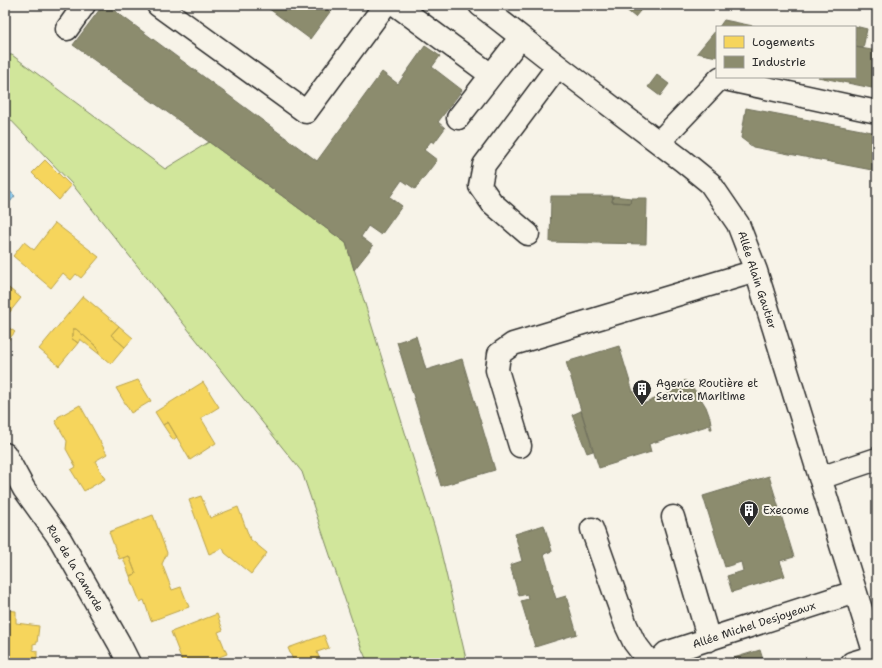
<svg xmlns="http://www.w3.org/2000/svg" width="882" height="668" font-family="'Shantell Sans',sans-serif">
  <rect width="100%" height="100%" fill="#f7f3e8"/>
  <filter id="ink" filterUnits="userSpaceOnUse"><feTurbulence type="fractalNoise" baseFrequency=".025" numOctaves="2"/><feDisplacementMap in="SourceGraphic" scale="8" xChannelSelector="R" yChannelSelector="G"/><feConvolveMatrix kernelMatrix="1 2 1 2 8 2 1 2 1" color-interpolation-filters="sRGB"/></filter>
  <g filter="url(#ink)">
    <path fill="#d1e69b" stroke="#7e8863" d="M5,55H12L165,169L209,142L346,243L437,535L467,663H368L361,647L302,472L72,184L5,114Z"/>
    <path fill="#91cff2" stroke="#688da2" d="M5,187L15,196L5,208Z"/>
    <path fill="#f6d55c" stroke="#b9a24d" d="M45,160L71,186L59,200L32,173Z
      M55,223L99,257L81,278L76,274L71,280L63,273L51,288L13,256L24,242L34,250Z
      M5,285L21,298L5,318Z
      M83,296L119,326L111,335L125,347L111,364L99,354L98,348L76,329H73V336L71,338L78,343L59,366L39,349Z
      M5,325L15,332L5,344Z
      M119,326L133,338L125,347L111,335Z
      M73,329H76L98,348L99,354L80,339L78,343L71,338L73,336Z
      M138,380L151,401L131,413L116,388Z
      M203,382L219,407L201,418L216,443L190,460L168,422L163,425L155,412Z
      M80,405L107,454L95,461L105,479L84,491L71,470L76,467L66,449L67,441L55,421L58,418V417Z
      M168,422L177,437L173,440L163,425Z
      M201,496L210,518L238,507L250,539L267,553L251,574L225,553L223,548L209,554L189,500Z
      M153,515L167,553L162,564L172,590L181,587L189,607L151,621L144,600L140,602L130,576L136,574L129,556L119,559L109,532Z
      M129,556L136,574L130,576L123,558Z
      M5,610L16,611V623L39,626L37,643L33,644V650L37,651V663H5Z
      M217,614L223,630L218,632L227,654L204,663H183L171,632Z
      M324,635L329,648L317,652L321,663H286L293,660L288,648Z"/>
    <path fill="#8c8c6e" stroke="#6f6f5a" d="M103,5H107L317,161L382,72L398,84L425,46L440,56L432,67L462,90L438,122L445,128L434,143L431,141L424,150L437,160L415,189L402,180L390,197L402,206L381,235L368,226L361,237L373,246L354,270L346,243L209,142L73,45Z
      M264,5H335L310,39Z
      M620,5H645L635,17Z
      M724,20L758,27H719Z
      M855,26L867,29L863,48L855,47Z
      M717,29V57L697,53Z
      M855,47L877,51V89L818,77H855Z
      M657,75L669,84L660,96L648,87Z
      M746,108L877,133V171L753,147L741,138Z
      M551,196H613L612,202L630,203L631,198H647L646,244L550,242Z
      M613,196L631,198L630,203L612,202Z
      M416,336L426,370L462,359L495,470L441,486L397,342Z
      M619,346L633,392L636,391L641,405L688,384L684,381L685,380L691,386L698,394L706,407L710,418L712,429H710V425L649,444L651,452L599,468L566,362Z
      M581,411L593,451L587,453L572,415Z
      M769,476L794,557L780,561L785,576L732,592L727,576L743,571L741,562L725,567L703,496Z
      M544,525L552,551L544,554L553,585L552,586L556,599L566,596L577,634L535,647L521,601L528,599L527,594L519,596L510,565L522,561L515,534Z
      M760,650L764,663H717Z"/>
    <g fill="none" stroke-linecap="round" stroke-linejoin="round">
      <g stroke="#2b2b2b" stroke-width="25">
        <path id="minor" d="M158,5L306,112L385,5
          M396,5L491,75
          M480,5L558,66L683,161L710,183L738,224L756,271L877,661
          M67,29L84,5
          M458,118L521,37
          M659,142L720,78L877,112
          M528,234L492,203L480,186L484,165L558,66
          M520,446L497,370L499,354L513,344L756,271
          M5,454L24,489L60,539L119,643L129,663
          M820,478L877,459
          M673,517L709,640
          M592,529L626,625L634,642L650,663
          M656,663L666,653L855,592
          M852,663L875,656"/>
      </g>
      <use href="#minor" stroke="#f7f3e8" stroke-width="22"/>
    </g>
  </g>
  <defs>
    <g id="building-pin" transform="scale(1)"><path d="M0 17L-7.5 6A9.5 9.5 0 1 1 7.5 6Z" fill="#2b2b2b" stroke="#f7f3e8"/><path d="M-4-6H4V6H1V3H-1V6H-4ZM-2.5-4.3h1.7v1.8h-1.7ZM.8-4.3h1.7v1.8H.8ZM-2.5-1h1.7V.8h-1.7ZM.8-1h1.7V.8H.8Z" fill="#fff"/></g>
  </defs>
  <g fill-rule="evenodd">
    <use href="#building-pin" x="642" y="389"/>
    <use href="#building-pin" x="749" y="510"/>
  </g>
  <g text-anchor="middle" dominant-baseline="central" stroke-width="4" stroke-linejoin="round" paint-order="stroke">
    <g font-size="11" fill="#2b2b2b" stroke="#f7f3e8">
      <text transform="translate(757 280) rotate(72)">Allée Alain Gautier</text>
      <text transform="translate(75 568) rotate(59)">Rue de la Canarde</text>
      <text transform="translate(754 625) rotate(-18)">Allée Michel Desjoyeaux</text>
    </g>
    <g font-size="11" fill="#2b2b2b" stroke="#f7f3e8" text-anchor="start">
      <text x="656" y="383">Agence Routière et<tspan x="656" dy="13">Service Maritime</tspan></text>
      <text x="763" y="510">Execome</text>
    </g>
  </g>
  <rect width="882" height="668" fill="none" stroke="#f7f3e8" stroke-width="20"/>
  <rect x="10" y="10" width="862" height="648" fill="none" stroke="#2b2b2b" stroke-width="1.5" filter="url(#ink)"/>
  <rect x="716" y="26" width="140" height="52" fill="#f7f3e8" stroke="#a5a39c"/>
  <rect x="724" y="36" width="20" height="12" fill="#f6d55c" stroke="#a5a39c"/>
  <text x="752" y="46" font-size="12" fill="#2b2b2b">Logements</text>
  <rect x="724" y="56" width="20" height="12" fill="#8c8c6e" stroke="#a5a39c"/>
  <text x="752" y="66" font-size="12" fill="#2b2b2b">Industrie</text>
</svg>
